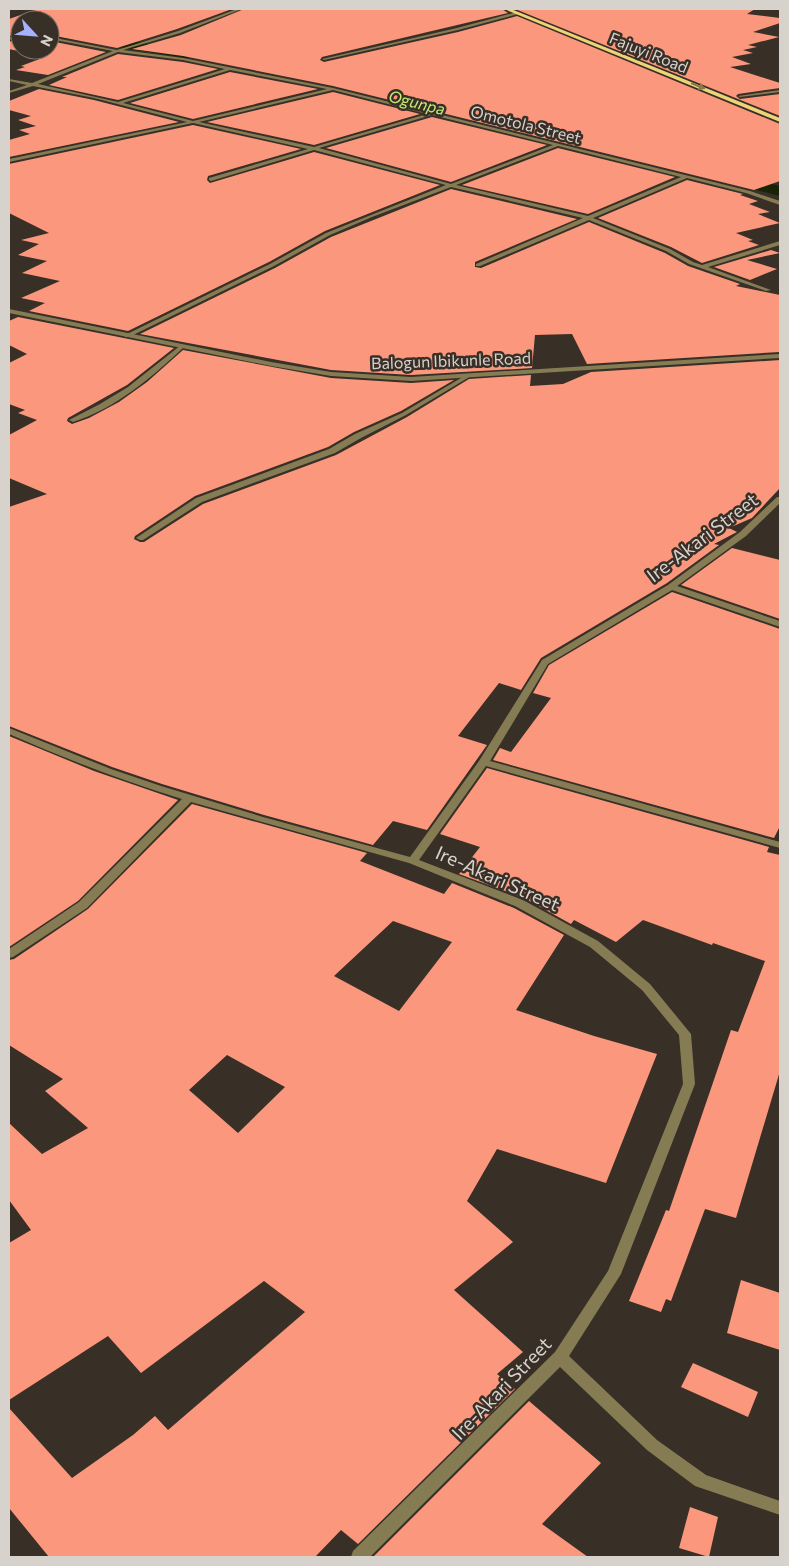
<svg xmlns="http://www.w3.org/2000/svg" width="789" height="1566" font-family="Commissioner,sans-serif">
  <rect width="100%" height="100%" fill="#382f27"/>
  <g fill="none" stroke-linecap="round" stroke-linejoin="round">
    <path fill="#192305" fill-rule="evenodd" d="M50,28L186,50L191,51L193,54L191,57L186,58L50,36Z
      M720,170L780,186V196L714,179L711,175L714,171Z"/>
  </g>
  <path fill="#fb977d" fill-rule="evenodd" d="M38,9H232L177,29L117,48L50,35V20H20V32L9,36V19Z
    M244,9H502L508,13L322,57L320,60L324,62L458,32L517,16L780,124V181L754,190L333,86L183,56L132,49L181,35Z
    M515,9H755L747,14L780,18V23L753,32L779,37L748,45L757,47L743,50L753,53L732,57L751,64L730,67L780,83V88L738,94L736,96L740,99L780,94V116Z
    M20,38V50H50V41L106,52L48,75L16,70L25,67L21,66L45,57L9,49V42Z
    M118,54L183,62L218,69L118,100L49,85L67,77H62Z
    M230,72L318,89L193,119L130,103Z
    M39,89L94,100L179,122L9,157V140L30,134L19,130L36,126L18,120L31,116L9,110V101Z
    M333,92L420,114L314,145L207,122Z
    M432,117L547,145L451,182L326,148Z
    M193,125L301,149L208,176L207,180L210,183L314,152L440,185L325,231L269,262L128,331L29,311L45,303L21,298L60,281L22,273L47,261L18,255L39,244L21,240L49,233L9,213V164Z
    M558,148L675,177L588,214L462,185Z
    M687,180L743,194L740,195L758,201L749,204L770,212L758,214L780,223L736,233L753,240L748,241L759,245L702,263L671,247L598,218Z
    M451,189L577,219L475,262V267L481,268L589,222L665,253L688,266L740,284L736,286L780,295V352L587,364L572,334L535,335L532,368L411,375L331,370L140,334L275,268L331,237Z
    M771,250L780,253L747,260L777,269L750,280L714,267Z
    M18,317L174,348L127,385L68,418L67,421L72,424L89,418L119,402L147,382L183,350L331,378L411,383L454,380L401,411L354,432L328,447L195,496L135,536L134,539L140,542H144L203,504L336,455L407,417L469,379L531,375L530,386L563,384L591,372L780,360V488L752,518L729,528L737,532L714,544L719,545L667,583L541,658L521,690L499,683L458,736L487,745L427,830L393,821L373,845L264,815L162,784L112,767L9,726V507L47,494L9,478V435L37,420L18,413L25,410L9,404V363L27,354L9,345V321Z
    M732,548L780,560V619L681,585Z
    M672,592L780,629V826L774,838L493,760L500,748L511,752L551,698L533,693L549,665Z
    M9,736L94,771L178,800L78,901L9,947Z
    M487,768L769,847L767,852L780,855V1071L736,1218L705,1209L671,1301L666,1299L661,1312L629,1301L666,1210L669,1211L731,1030L738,1032L765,961L713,943L712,945L643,920L616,942L574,920L571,924L524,898L459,874L480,847L440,834Z
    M192,804L367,853L360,861L444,894L452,883L514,908L564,935L516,1010L594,1036L657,1054L606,1183L497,1149L467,1201L513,1242L454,1290L523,1352L497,1374L515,1389L358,1544L341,1530L315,1557H49L9,1508V1408L72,1478L133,1435L155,1416L168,1430L305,1312L264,1281L141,1373L108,1336L9,1400V1243L31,1230L9,1200V1123L42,1154L88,1128L45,1091L63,1079L9,1045V960L14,959L88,909ZM393,921L452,942L399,1011L334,976ZM227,1055L285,1087L238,1133L189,1090Z
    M741,1280L780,1293V1350L727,1333Z
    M693,1363L758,1392L748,1417L681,1387Z
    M529,1401L601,1463L542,1524L588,1557H373Z
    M690,1507L718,1517L709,1557L679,1548Z"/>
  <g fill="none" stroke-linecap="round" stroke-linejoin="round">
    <path fill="#867c54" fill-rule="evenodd" d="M237,9H242L180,33L123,50L183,58L333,88L750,191L780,201V205L746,193L687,178L593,218L670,249L693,262L702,265L780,241V245L708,267L771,290L766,291L689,264L666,251L589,220L480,266H476V264L583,218L451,187L372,217L330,235L274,266L129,337H125V335L270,264L326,233L446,185L314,150L211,181L209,180V178L308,149L193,123L9,162V159L187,122L94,98L33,86L9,93V91L27,85L9,81V79L32,83L113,51L50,39V37L117,50L178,31ZM118,52L183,60L225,69L118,102L38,84ZM230,70L327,89L193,121L123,103ZM333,90L427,114L314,147L199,122ZM432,115L553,145L451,184L319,148ZM558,146L681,177L588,216L456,185Z
      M517,12L518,14L458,30L324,60L322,59L457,28Z
      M20,34V36L9,40V38Z
      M780,90V92L740,97L738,96Z
      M181,345L183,346V348C152,377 115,409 73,422L69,420L100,404L128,387Z
      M466,375L471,376L406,415L361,438L335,453L202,502L143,540H140L136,538L196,498L329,449L355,434L402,413Z
      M777,497H780V503L746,536L677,586L780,621V627L672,590L548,664L490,761L780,842V848L486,766L419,860L523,900L598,941L650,984L691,1034L695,1084L621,1274L569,1356L657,1440L706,1475L780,1501V1515L695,1486L647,1450L560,1367L370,1557H351L353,1551L555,1352L608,1271L683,1084L679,1035L642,990L590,947L515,906L409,863L191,802L87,908L13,957L9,958V949L79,902L182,799C123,781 66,759 9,734V728L111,769L161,786L263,817L410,857L479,761L542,660L668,585L740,532Z"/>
    <path fill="#867c54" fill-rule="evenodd" d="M9,309L271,362L331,372L411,377L780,354V358L411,381L331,376L271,366L9,313Z"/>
    <path fill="#edd476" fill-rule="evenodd" d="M504,9H511L780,118V122Z"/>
  </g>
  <defs><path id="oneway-solid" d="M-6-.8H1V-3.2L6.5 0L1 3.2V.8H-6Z" transform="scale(1.25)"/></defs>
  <use fill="#89794b" href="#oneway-solid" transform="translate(698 86) rotate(22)"/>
  <g text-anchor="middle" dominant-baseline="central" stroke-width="5" stroke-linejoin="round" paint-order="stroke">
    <g font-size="16" fill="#d8d2cd" stroke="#382f27">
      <text transform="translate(649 52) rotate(22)">Fajuyi Road</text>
      <text transform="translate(526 124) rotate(14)">Omotola Street</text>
      <text transform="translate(451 360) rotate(-2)">Balogun Ibikunle Road</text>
    </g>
    <g font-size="16" font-style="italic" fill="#c5ed73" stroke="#382f27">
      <text transform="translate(417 102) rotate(14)">Ogunpa</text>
    </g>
    <g font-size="19" fill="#d8d2cd" stroke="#382f27">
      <text transform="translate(702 537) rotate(-37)">Ire-Akari Street</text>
      <text transform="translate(498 878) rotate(24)">Ire-Akari Street</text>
      <text transform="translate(501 1388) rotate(-46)">Ire-Akari Street</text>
    </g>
  </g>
  <rect width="789" height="1566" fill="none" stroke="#d8d2cd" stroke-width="20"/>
  <g transform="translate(35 35) rotate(116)"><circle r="24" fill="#382f27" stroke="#787069"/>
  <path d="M0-4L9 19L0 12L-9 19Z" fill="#a5b1fc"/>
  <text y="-8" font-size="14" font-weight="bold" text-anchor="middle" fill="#d8d2cd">N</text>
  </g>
</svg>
